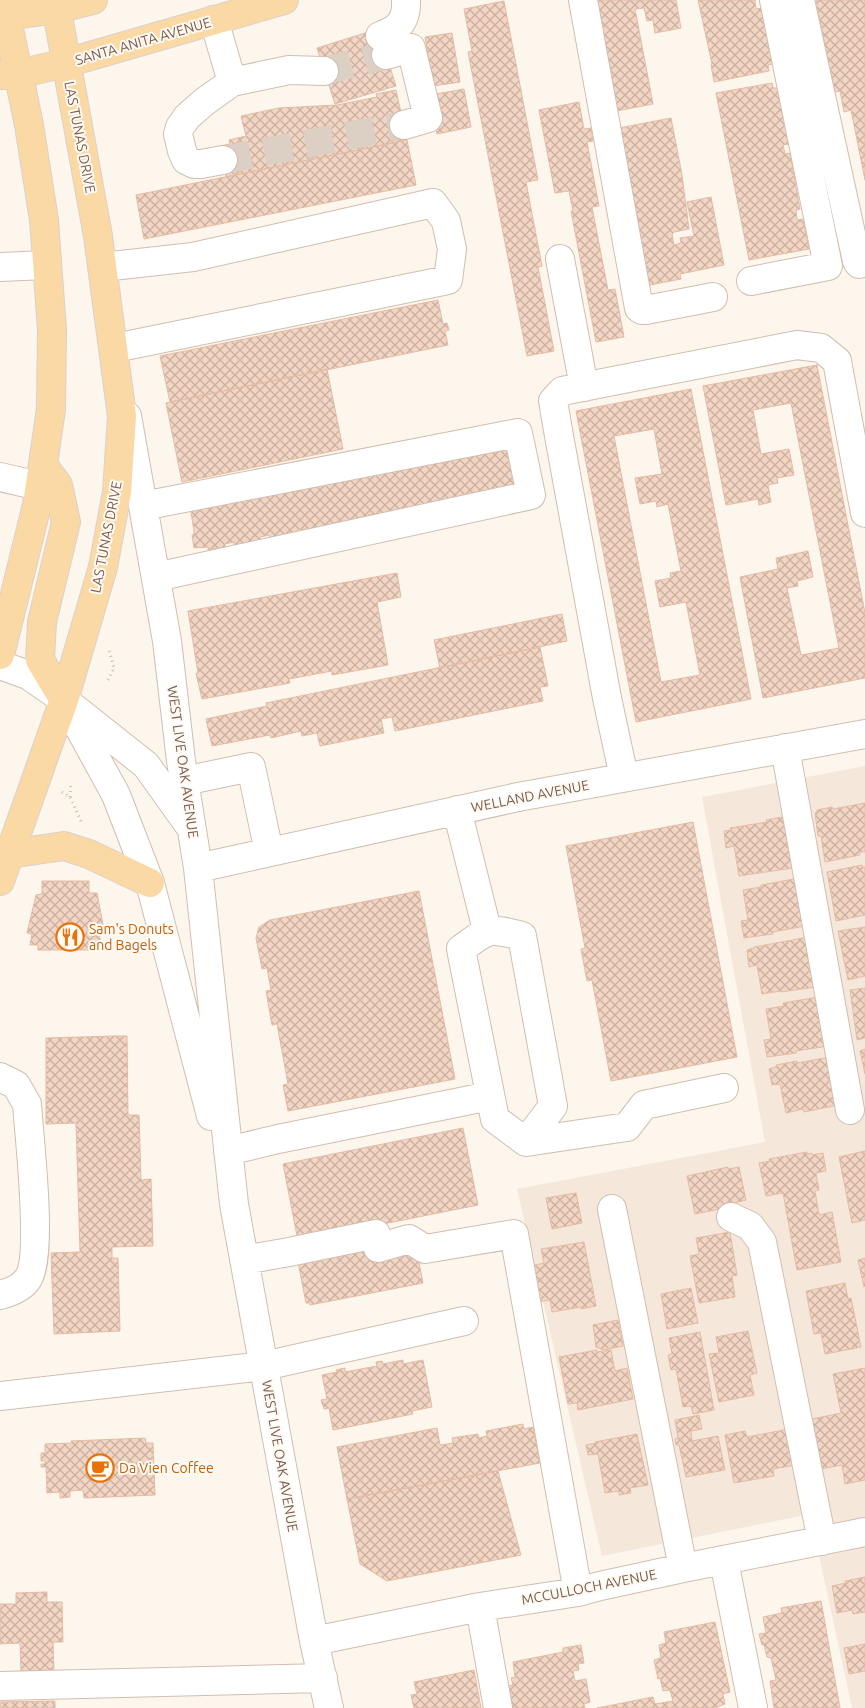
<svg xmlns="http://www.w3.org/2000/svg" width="865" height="1708" font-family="Ubuntu,sans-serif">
  <defs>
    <pattern id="building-cross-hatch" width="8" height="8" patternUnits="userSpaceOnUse" patternTransform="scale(1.25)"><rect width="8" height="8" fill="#f3d5c3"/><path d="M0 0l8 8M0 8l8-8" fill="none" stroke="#cab0a1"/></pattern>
  </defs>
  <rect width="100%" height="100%" fill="#fdf6ec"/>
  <path fill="#f5e8da" d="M865,766V1708H852L810,1514L602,1556L517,1189L765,1142L702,797Z"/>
  <path fill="url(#building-cross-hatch)" stroke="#e6bba3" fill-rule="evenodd" d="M587,0H676L681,28L655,33L653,20L647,21L644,8L635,9L653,104L611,112Z
    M698,0H755L756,9L763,8L774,64L768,65L769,71L714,82L711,65L712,64Z
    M816,0H865V180L851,110L844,112L840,91L834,92Z
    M504,1L538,180L526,182L542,266L538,267L554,351L527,356L468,52L472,51L464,9Z
    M378,29L396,86L335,104L317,48Z
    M452,33L460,82L433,86L425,37Z
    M772,83L773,88H778L789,144L783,145L785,154L790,153L800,209L796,210L797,220L803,219L809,249L749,260L716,93Z
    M464,89L471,127L437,134L431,95Z
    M396,90L407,140L226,177L220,146L230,144L229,140L246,136L241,116L279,108L337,105L377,97L376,94Z
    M579,102L584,129L591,128L593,141L587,142L599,206L592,207L608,290L615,289L624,337L596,342L571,211H573L569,191L555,193L539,110Z
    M671,118L682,175L689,229L674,232L672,234L674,245L681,243L680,238L694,236L687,202L711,197L724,265L680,274L681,279L645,286L614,129Z
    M407,140L416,185L144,239L136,195Z
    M438,300L443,324L447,323L449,330L445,331L448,345L170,402L160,356Z
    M817,365L865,613V678L763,698L740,577L778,569L776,558L808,551L813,577L797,581L798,586L787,588L801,655L839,648L791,403L753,410L761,454L789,449L794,475L777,478L778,483L768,485L771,502L759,505L758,499L726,505L703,386Z
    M327,369L343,449L182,482L166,403Z
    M691,389L751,699L636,722L576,411ZM654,429L662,474L635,478L640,504L656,501L657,507L668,504L681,571L670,573L671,578L655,581L660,607L686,602L700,675L661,682L614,436Z
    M507,442L516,485L405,509V511L377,516V514L368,515L369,518L342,523V521L332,523L333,526L306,530V529L297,530V533L270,538L269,535L260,537L261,540L234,546V542L225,544V547L208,550V547L194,548L192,535L194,534V531L190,506Z
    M397,573L401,597L377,602L388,665L332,675V671L289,679L290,683L202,699L196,673H198L188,611Z
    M562,614L567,641L440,668L434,640Z
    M540,647L548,686L540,687L543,701L395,731L392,717L381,719L384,733L320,746L317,733L302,736L301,731L271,738L270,735L212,746L206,719L267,706L266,703Z
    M865,803V852H860V855L825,862L821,836H818L815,813L817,812V810L832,807L833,809Z
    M782,817V819L785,818L793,868L739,876L734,846L726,848L724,831L731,830L730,828L767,822L766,820Z
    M693,822L737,1057L611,1081L592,980L587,981L581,949L585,948L566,846Z
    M862,865V867H865V915L836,921L827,872Z
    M794,879L805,926L773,932V934L744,938L741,921L748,920L743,890L761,887V885Z
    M42,881H89V893H97L104,930L98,931L101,943H94V950H38V945H30L32,934L27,933L36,895L42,894Z
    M419,891L455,1079L288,1111L283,1085L288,1084L277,1024L272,1025L266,991L271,990L267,968L262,969L256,938L259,927L270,920Z
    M865,927V976L848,980L838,931Z
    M809,937L816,987L781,992V991L762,994L757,965L749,967L747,950L754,948V947Z
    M865,988V1038L857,1040L850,990Z
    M818,997L828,1046L796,1051V1053L767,1057L764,1040L771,1039L766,1009L784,1006L783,1003Z
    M114,1036H127L128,1115H139L141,1180L151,1179L153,1246L112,1247V1258H118L120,1331L54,1334L51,1253L80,1252L76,1123L46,1124V1038Z
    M865,1049V1074L860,1051Z
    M830,1057L838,1105L804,1112L803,1109L786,1113L780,1084L772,1085L769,1069L776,1067V1065L797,1061V1063Z
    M463,1128L478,1205L298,1241L283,1164Z
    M865,1151V1220L852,1223L839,1157Z
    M807,1152V1154L812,1153V1155L823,1153L826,1171L816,1173L819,1190L815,1191L819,1215L832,1212L841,1262L797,1270L783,1193L766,1196L759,1163L770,1161L769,1159Z
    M728,1167V1169L739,1167L746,1200L729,1204L730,1207L695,1214L687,1176Z
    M576,1193L582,1223L552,1229L546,1198Z
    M730,1232L737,1275L732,1276L735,1297L699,1303L690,1256L699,1254L696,1238Z
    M369,1242L416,1247L423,1283L310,1305L309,1303H306L298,1262Z
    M584,1242L596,1306L581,1309V1307L552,1312L550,1300L537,1302L531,1266L544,1263L541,1249Z
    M865,1258V1286L864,1287L858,1260Z
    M845,1283L848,1299L851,1298L861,1347L825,1354L821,1333L814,1334L806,1291Z
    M691,1288L698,1323L667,1329L661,1294Z
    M618,1320L623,1346L603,1350L596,1347L593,1325Z
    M748,1331L757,1373L750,1375L754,1395L719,1402L709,1354L719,1353L716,1337Z
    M700,1332L714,1410L693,1414L691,1406L683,1407L676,1369L671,1370L668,1355L672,1354L669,1338Z
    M597,1350V1352L611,1350L615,1371L627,1368L633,1399L578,1410L577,1403L568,1404L559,1357Z
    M403,1360V1364L423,1360L432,1407L412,1411L413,1414L333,1430L329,1408L324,1409L321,1400L327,1399L322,1375L337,1372L336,1370L345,1368V1372L377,1366L376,1362L382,1361L383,1364Z
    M865,1368V1480L845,1484L842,1465L821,1469L812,1419L841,1413L833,1374Z
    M699,1415L702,1429L691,1431L692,1441L718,1436L725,1470L686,1477L679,1445H676L675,1439L678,1438L675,1420Z
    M523,1424L524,1429L533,1427L540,1463L347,1499L337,1447L437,1428L440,1445L453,1443L452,1438L478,1434L479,1438L487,1436L486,1431Z
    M789,1429L796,1465L773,1469L774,1476L734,1483L725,1435L745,1431L747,1437Z
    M637,1434L648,1485L630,1488L631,1493L619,1495V1491L605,1493L598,1454L588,1455L586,1445L596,1443L595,1442Z
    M145,1438L146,1443H153L155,1495L84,1498L83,1490L70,1491V1497L60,1498V1492L47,1493L46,1467H41V1464H45V1461H41V1453H45V1444L72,1443L71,1441Z
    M498,1471L521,1555L387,1581L360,1564L347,1499Z
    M865,1577V1612L853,1614L852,1610L837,1613L832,1586L846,1583L845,1581Z
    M47,1592V1602H62L63,1642H53L54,1670L21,1671L20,1643L0,1644V1604H16V1593Z
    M821,1601L840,1708H774L770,1681L776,1680L771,1658L767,1657L764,1645H762L759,1634L766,1633L763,1617L782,1613L781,1608Z
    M715,1622L730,1692L723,1694L725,1704L715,1708H597L653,1697L655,1704L673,1701L670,1690L663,1691L660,1678L658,1679L654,1660L661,1658L659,1645L666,1643L664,1632Z
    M865,1644V1671L849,1674L844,1648Z
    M581,1645L584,1663L578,1664L579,1670L573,1671L575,1681L586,1679L590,1702L584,1704L585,1708H513L508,1686L513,1685L511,1678L515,1677L513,1662L563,1652V1648Z
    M474,1670L481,1708H414L411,1695L417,1694L414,1682Z
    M55,1701V1708H0V1702Z"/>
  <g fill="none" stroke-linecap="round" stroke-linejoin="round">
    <path stroke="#dcd0c4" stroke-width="28" stroke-dasharray="28 14" stroke-linecap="butt" d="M324,71L386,55
      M223,160L404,125"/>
    <g stroke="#d1beb0" stroke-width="30">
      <path id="minor" d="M583,0L639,308L642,310H646L713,297
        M800,0L857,261L859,264L865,262
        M214,20L232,82
        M380,36C399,29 407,21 406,0
        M386,55L411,48L428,118L404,125
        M223,160L201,164H194L186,160L182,151L178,134L180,127L187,117L204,102L232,82L289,70L324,71
        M560,259L584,387
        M0,267L47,265
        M103,267L193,257L433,203L446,221L452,249L448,280L115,348
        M751,281L828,266L774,0
        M127,416L167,641L181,761L198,868L234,1204L314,1641L329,1708
        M0,477L39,486
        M143,506L518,433L531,495L156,577
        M0,665L28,675L64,700L146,765L189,825
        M64,700L116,795L150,883L211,1116
        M785,748L850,1110
        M624,777L607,698L559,436L553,401L562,391L797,345L821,348L837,361L865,513
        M184,781L251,767L269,852
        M457,810L487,930
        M198,868L518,797L865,734
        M0,1077L16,1085L27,1104C29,1136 44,1259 27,1280C20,1289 10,1292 0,1295
        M526,1142L553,1106L522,936C487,927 489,929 461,949L495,1119L526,1142L627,1127L644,1105L724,1088
        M228,1151L278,1139L490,1096
        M612,1209L683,1568
        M731,1217L750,1226L762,1242L822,1541
        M244,1260L289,1252L376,1234L378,1248L409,1239L425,1249L514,1234L578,1592
        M0,1396L264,1366L464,1321
        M724,1561L753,1708
        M480,1607L498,1708
        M314,1641L480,1607L578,1592L600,1586L683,1568L865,1532
        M0,1686L323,1678"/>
    </g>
    <g stroke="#dad1cd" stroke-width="30">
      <path id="major" d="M0,17L57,9L93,0
        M1,75L18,74L66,63L284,0
        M43,465L58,485L66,522L42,622L40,660L64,700
        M0,655L37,505L51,409L52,330L44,220L29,125L3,0
        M9,854L64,846L89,854L150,883
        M0,881L64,700L103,567L117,492L122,416L98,236L55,0"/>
    </g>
    <path stroke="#d9b8a5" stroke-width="3" stroke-dasharray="1 4" stroke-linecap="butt" d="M108,680L114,668L109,650
      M62,792L70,797L81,821
      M70,797L71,782"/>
    <use href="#minor" stroke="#fff" stroke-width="28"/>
    <use href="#major" stroke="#fbd9a5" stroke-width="28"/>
  </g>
  <defs>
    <g id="restaurant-ring" transform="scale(1.4375)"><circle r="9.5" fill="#fffaf3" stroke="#e8710a" stroke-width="1.5"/><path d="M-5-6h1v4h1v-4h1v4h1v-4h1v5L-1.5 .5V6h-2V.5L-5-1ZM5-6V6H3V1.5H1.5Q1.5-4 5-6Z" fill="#e8710a"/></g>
    <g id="cafe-ring" transform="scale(1.4375)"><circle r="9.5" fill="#fffaf3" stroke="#e8710a" stroke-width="1.5"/><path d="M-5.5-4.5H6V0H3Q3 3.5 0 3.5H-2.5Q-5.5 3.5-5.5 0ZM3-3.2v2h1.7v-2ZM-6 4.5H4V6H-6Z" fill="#e8710a"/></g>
  </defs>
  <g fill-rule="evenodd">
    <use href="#restaurant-ring" x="70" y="937"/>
    <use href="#cafe-ring" x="100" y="1468"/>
  </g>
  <g text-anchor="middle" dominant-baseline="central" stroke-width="4" stroke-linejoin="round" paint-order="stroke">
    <g font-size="14" fill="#7a5c4d" stroke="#fffaf3">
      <text transform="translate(143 41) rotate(-16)">SANTA ANITA AVENUE</text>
      <text transform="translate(80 137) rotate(79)">LAS TUNAS DRIVE</text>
      <text transform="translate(106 537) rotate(-79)">LAS TUNAS DRIVE</text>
      <text transform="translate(183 762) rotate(82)">WEST LIVE OAK AVENUE</text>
      <text transform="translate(530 796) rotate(-11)">WELLAND AVENUE</text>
      <text transform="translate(280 1456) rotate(80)">WEST LIVE OAK AVENUE</text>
      <text transform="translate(589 1587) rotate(-11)">MCCULLOCH AVENUE</text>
    </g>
    <g font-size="14" fill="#c56008" stroke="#fffaf3" text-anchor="start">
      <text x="89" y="929">Sam's Donuts<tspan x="89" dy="16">and Bagels</tspan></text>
      <text x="119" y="1468">Da Vien Coffee</text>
    </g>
  </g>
</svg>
